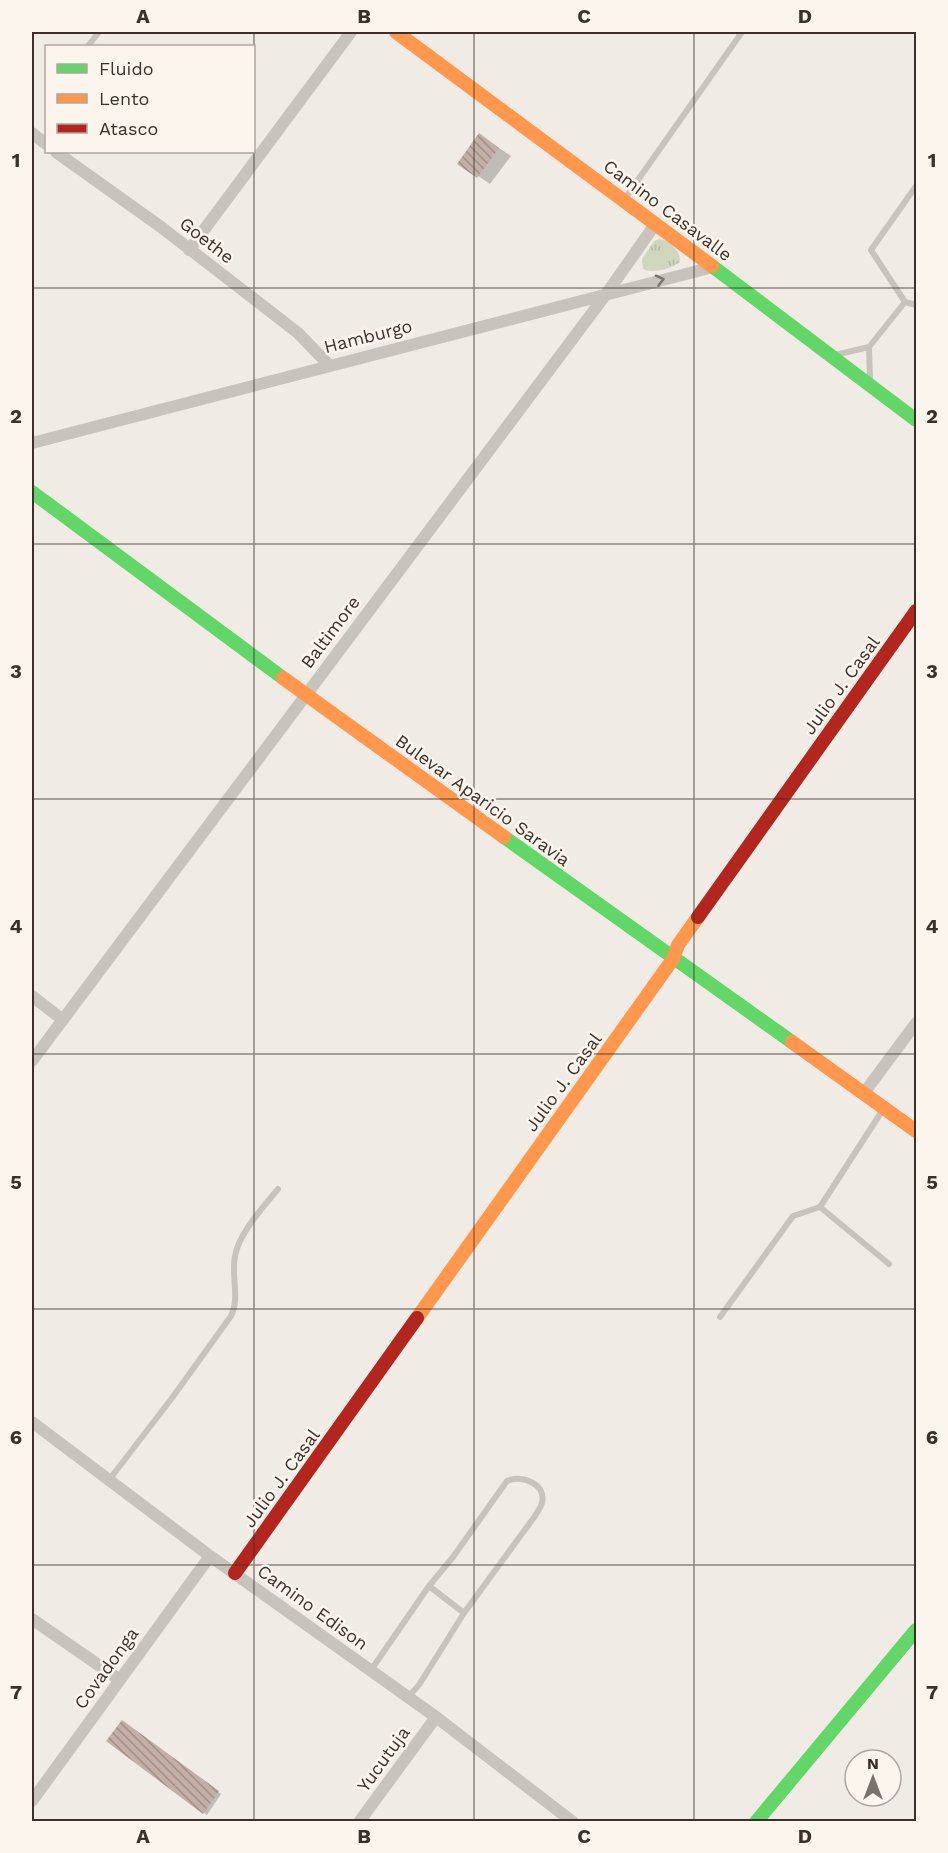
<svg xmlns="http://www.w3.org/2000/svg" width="948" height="1853" font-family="'Work Sans',sans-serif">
  <defs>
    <pattern id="grass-tufts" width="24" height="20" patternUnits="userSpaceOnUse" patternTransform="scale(1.5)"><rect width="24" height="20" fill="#d1d6bf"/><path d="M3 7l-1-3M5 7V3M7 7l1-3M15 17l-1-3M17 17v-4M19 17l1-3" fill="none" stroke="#b4b8a4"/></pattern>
    <pattern id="building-back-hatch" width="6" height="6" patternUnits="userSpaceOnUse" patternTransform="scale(1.5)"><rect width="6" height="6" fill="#c3afa7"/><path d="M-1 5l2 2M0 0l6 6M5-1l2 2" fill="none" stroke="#a08f88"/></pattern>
  </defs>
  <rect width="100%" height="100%" fill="#f0ebe5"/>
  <path fill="url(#grass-tufts)" d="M659,239C669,240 681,251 680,262C670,269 654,274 643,269L642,259L654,241Z"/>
  <path fill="#0003" d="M479,135L511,156L490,184L459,163Z
    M125,1724L221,1794L207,1815L108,1741Z"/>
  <path fill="url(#building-back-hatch)" d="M479,133L499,148L477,178L457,164Z
    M122,1720L219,1791L203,1814L106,1741Z"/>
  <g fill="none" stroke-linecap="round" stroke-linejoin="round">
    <path stroke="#c9c3be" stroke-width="6" d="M88,46L99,32
      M916,186L871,250L905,302L916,305
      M626,197L742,32
      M869,347L870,380
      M835,355L869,347L905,302
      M820,1207L889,1264
      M720,1317L793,1216L820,1207L882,1111
      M109,1480L172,1398L231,1316C240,1299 231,1275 235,1256C239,1233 264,1206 278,1189
      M429,1586L464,1613
      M371,1670L429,1586L453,1557L507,1481C521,1474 547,1484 542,1503C541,1507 537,1512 535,1516L464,1613L419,1685L408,1697"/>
    <path stroke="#c9c3be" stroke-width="12" d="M32,133L46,144
      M56,152L161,227L298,333L329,365
      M189,250L351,32
      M32,443L713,267
      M32,996L63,1020
      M32,1061L607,293L656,223
      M864,1093L916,1023
      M32,1422L210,1556L436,1717L573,1822
      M32,1619L120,1680
      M32,1801L210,1556
      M359,1822L436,1717"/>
    <path stroke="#63d668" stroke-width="14" d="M712,266L916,420
      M32,492L283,678
      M504,837L792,1042
      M756,1822L916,1630"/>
    <path stroke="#ff974d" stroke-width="14" d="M396,32L712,266
      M283,678L504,837
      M792,1042L916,1131
      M417,1318L673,959L678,945L698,917"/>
    <path stroke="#b3261e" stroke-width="14" d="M698,917L916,611
      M235,1573L417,1318"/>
  </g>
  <defs><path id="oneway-chevron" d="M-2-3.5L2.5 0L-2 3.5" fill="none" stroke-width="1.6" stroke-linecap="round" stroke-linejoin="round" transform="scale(1.5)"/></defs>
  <use stroke="#7b726d" href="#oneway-chevron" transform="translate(660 280) rotate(-14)"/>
  <path fill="none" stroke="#3b302b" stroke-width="1.5" stroke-opacity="0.55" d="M254,32V46M474,32V1822M694,32V1822M254,46V152M254,152V1822M32,288H916M32,544H916M32,799H916M32,1054H916M32,1309H916M32,1565H916"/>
  <g text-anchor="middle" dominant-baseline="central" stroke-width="5" stroke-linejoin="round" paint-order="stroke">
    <g font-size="18" fill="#3b302b" stroke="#fbf5ee">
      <text transform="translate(668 210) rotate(37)">Camino Casavalle</text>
      <text transform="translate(207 240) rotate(38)">Goethe</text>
      <text transform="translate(368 336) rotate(-14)">Hamburgo</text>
      <text transform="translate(330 632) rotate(-53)">Baltimore</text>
      <text transform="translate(841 685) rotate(-54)">Julio J. Casal</text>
      <text transform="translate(483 800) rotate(36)">Bulevar Aparicio Saravia</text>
      <text transform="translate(563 1082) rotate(-54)">Julio J. Casal</text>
      <text transform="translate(281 1478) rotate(-54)">Julio J. Casal</text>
      <text transform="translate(313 1607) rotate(36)">Camino Edison</text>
      <text transform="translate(106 1668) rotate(-54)">Covadonga</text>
      <text transform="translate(383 1759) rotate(-54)">Yucutuja</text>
    </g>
  </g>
  <rect width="948" height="1853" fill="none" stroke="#fbf5ee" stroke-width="66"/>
  <rect x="45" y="45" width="210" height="108" fill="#fbf5ee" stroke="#aea6a0" stroke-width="1.5"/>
  <rect x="57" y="64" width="30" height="9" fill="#63d668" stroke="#aea6a0" stroke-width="1.5"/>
  <text x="99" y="75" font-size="18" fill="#3b302b">Fluido</text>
  <rect x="57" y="94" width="30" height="9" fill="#ff974d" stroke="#aea6a0" stroke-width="1.5"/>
  <text x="99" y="105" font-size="18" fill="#3b302b">Lento</text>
  <rect x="57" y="124" width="30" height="9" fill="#b3261e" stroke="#aea6a0" stroke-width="1.5"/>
  <text x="99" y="135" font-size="18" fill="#3b302b">Atasco</text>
  <g transform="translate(873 1778)"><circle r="28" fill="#fbf5ee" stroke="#aea6a0" stroke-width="1.5"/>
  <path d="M0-4.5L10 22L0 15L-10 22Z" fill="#7a716c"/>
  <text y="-9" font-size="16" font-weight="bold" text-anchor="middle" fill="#3b302b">N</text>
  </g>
  <rect x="33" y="33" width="882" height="1787" fill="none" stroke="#3b302b" stroke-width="2"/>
  <g font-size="20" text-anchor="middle" font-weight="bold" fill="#3b302b">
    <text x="143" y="23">A</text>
    <text x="364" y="23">B</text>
    <text x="584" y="23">C</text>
    <text x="805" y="23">D</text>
    <text x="16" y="167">1</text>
    <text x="932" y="167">1</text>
    <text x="16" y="423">2</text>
    <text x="932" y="423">2</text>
    <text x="16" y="678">3</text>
    <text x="932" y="678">3</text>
    <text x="16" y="933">4</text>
    <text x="932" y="933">4</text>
    <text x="16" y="1189">5</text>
    <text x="932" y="1189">5</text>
    <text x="16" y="1444">6</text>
    <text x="932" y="1444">6</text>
    <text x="16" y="1699">7</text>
    <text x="932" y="1699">7</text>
    <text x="143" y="1843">A</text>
    <text x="364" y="1843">B</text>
    <text x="584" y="1843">C</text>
    <text x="805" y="1843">D</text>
  </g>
</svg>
